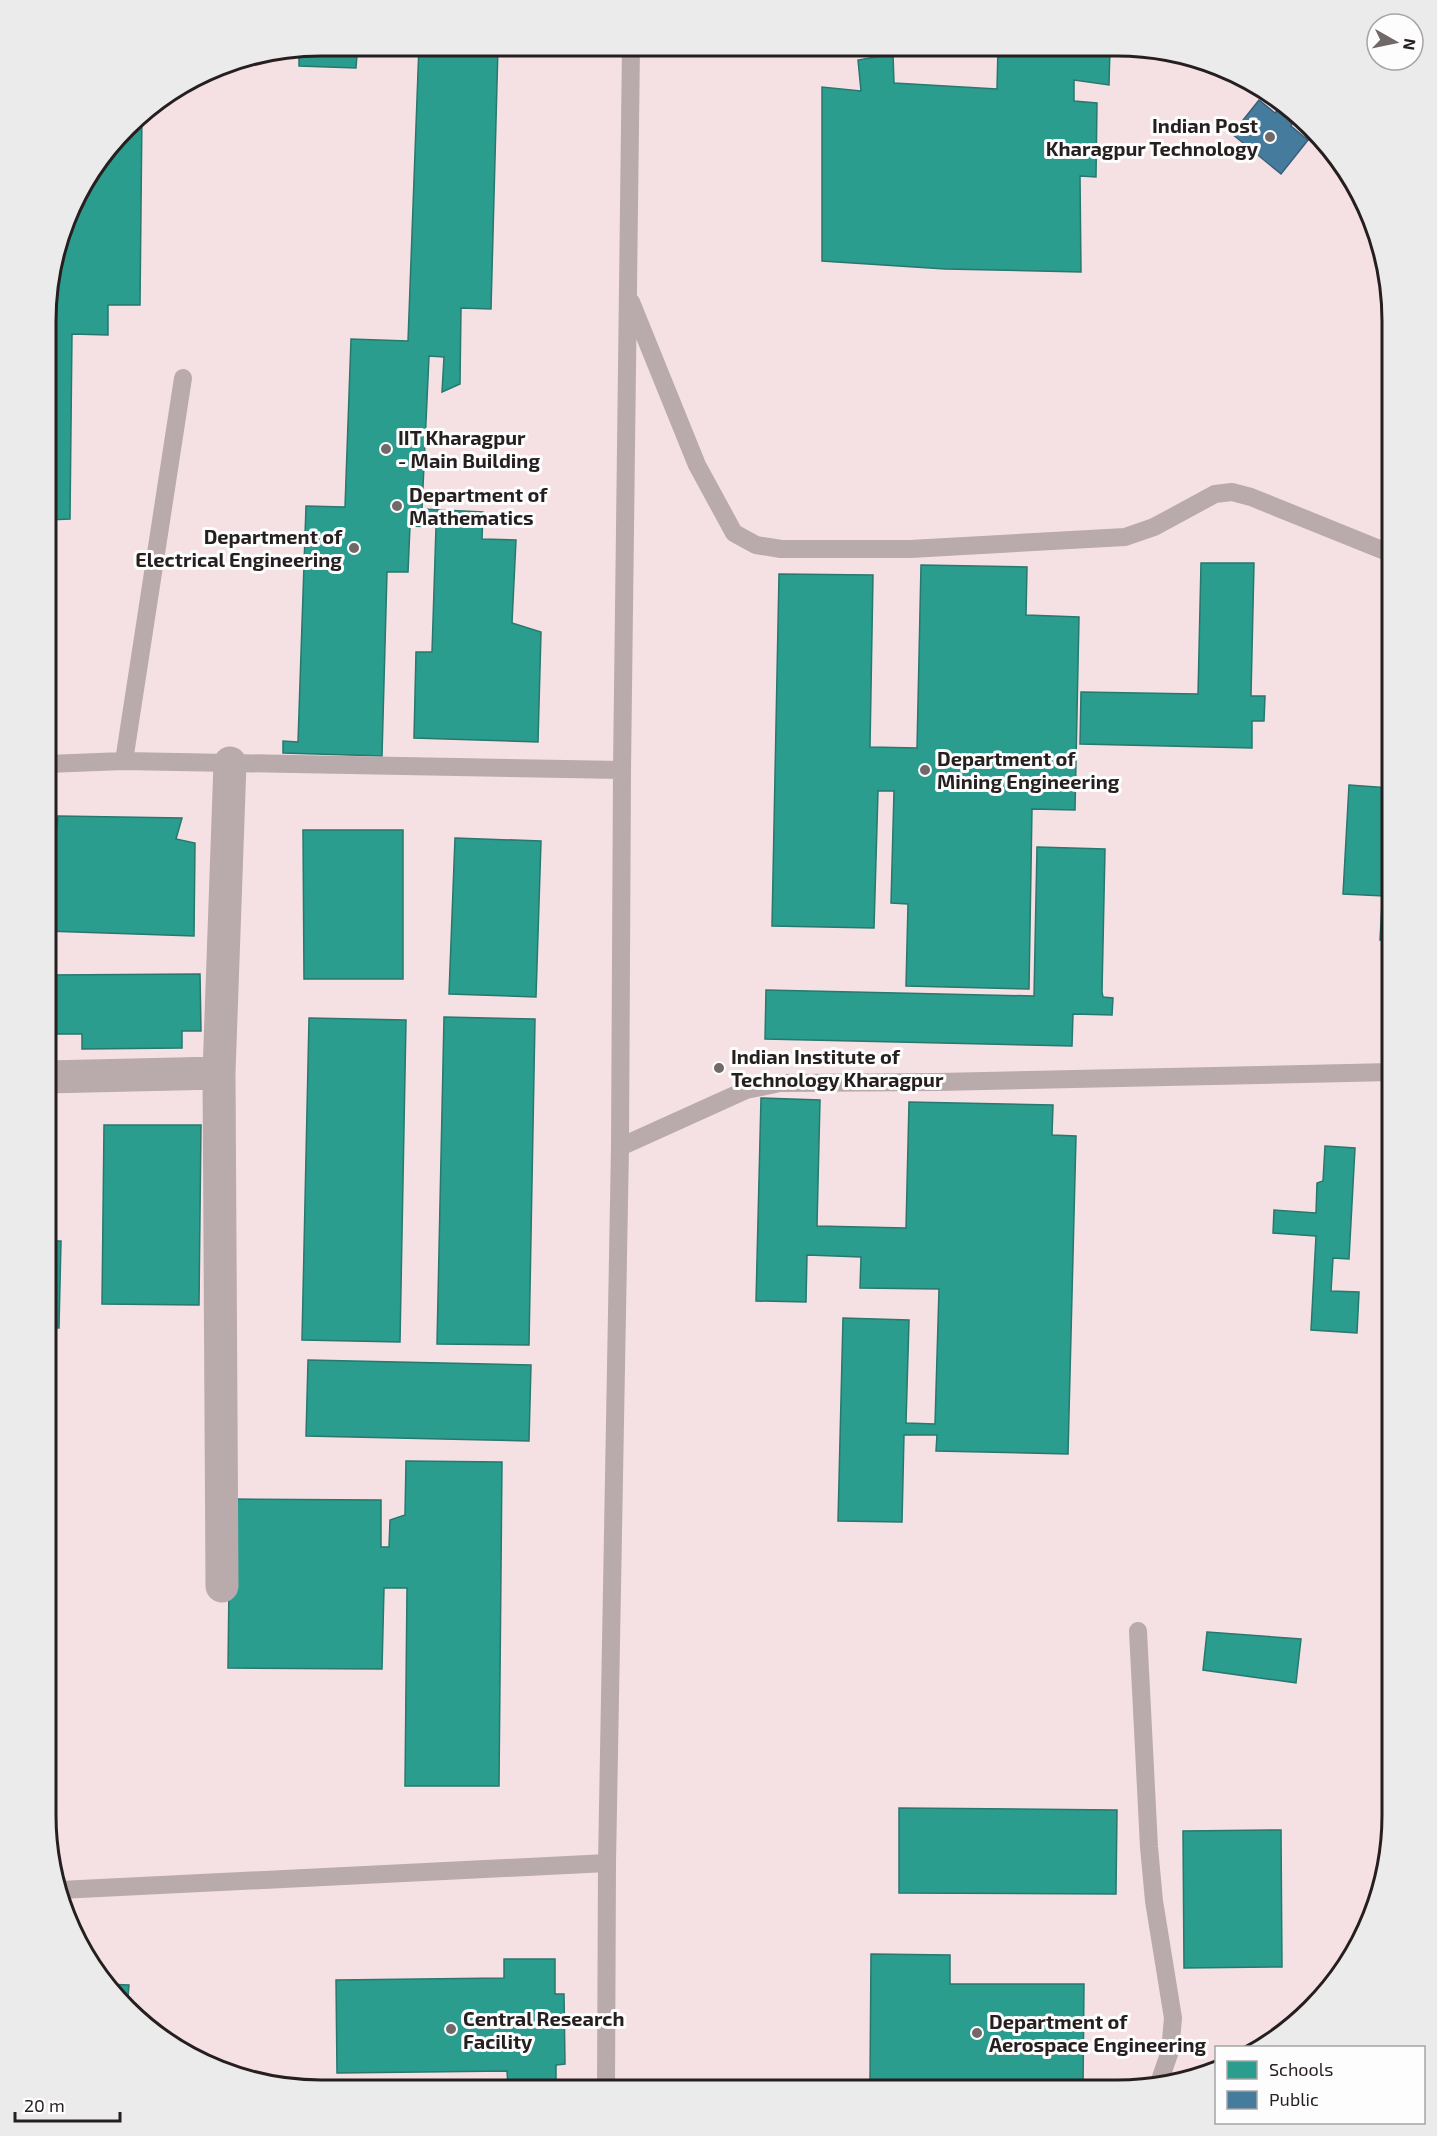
<svg xmlns="http://www.w3.org/2000/svg" width="1437" height="2136" font-family="'Exo 2',sans-serif">
  <rect width="100%" height="100%" fill="#faeff0"/>
  <path fill="#f5e1e3" d="M321,45L1153,47L1221,66L1284,102L1335,153L1371,215L1392,321L1391,1834L1371,1920L1335,1983L1284,2034L1261,2047L1216,2048V2071L1117,2091L285,2089L216,2070L153,2034L102,1983L66,1921L45,1815L47,284L82,183L139,113L232,60Z"/>
  <path fill="#2a9d8f" stroke="#29776e" stroke-width="1.5" d="M321,45H367L357,55L356,68L299,66V49Z
    M419,45L498,46L491,309L461,308L460,384L442,392L444,357L429,356L422,509L483,512L482,539L516,540L512,623L541,632L538,742L414,738L416,652H432L436,527L410,526L408,572H387L382,756L283,753V741L298,742L306,506L345,507L351,339L408,341Z
    M998,47H1110L1109,85L1074,80V101L1097,103L1096,177L1080,176L1081,272L945,269L822,261V87L861,91L858,60L893,54L894,83L997,89Z
    M142,112L140,305H108V335L72,334L70,519L47,520V284L82,183Z
    M1201,563H1254L1251,696H1265L1264,721H1252V748L1080,744L1081,692L1198,694Z
    M921,565L1027,567L1026,615L1079,617L1075,810L1032,809L1029,989L906,986L908,904L891,903L894,791H878L874,928L772,926L779,574L873,575L870,747L917,748Z
    M1349,785L1390,788L1384,896L1343,894Z
    M58,816L182,818L176,839L195,843L194,936L46,931Z
    M303,830H403V979H304Z
    M455,838L541,841L536,997L449,994Z
    M1037,847L1105,849L1102,992L1103,997L1113,998L1112,1015L1073,1014L1072,1046L765,1039L766,990L1034,996Z
    M1382,903H1392V941L1380,940Z
    M200,974L201,1031H182V1048L82,1049V1034H48V975Z
    M444,1017L535,1019L529,1345L437,1344Z
    M309,1018L406,1020L400,1342L302,1340Z
    M761,1098L820,1100L817,1226L906,1228L909,1102L1053,1105L1052,1135L1076,1136L1068,1454L936,1451L937,1435H904L902,1522L838,1521L843,1318L909,1320L906,1423L935,1424L939,1289L860,1288L861,1257L807,1255L806,1302L756,1301Z
    M104,1125H201L199,1305L102,1304Z
    M1325,1146L1355,1148L1349,1259L1333,1258L1331,1291L1359,1292L1357,1333L1311,1330L1316,1236L1273,1233L1274,1210L1316,1213L1317,1183L1323,1181Z
    M46,1241H61L59,1328L46,1327Z
    M308,1360L531,1365L529,1441L306,1436Z
    M406,1461L502,1462L499,1786H405L407,1588H384L382,1669L228,1668L230,1499L381,1500V1547H389L390,1520L405,1515Z
    M1207,1632L1301,1639L1296,1683L1203,1670Z
    M899,1808L1117,1810L1116,1894L899,1893Z
    M1281,1830L1282,1967L1184,1968L1183,1831Z
    M871,1954L950,1955V1984H1084L1083,2091L862,2090V2082H870Z
    M504,1959H555V1994H564L565,2064L556,2065V2086L508,2087L507,2071L337,2073L336,1980L504,1978Z
    M103,1984L129,1985L127,2009Z"/>
  <path fill="#457b9d" stroke="#3c5f78" stroke-width="1.5" d="M1273,96L1284,102L1296,113L1291,126L1308,140L1281,174L1232,134L1259,100L1275,113L1282,105L1272,97Z"/>
  <g fill="none" stroke-linecap="round" stroke-linejoin="round">
    <path stroke="#b9aaac" stroke-width="18" d="M631,302L697,465L734,533L756,545L781,549H910L1125,537L1154,527L1215,494L1232,492L1251,497L1392,554
      M124,761L183,378
      M47,764L124,761L622,770
      M620,1147L746,1090L780,1083L938,1082L1392,1072
      M1138,1631L1149,1847L1154,1901L1173,2018L1170,2051L1159,2083
      M60,1890L607,1863
      M606,2090L607,1863L620,1147L622,770L631,46"/>
    <path stroke="#b9aaac" stroke-width="33" d="M46,1077L219,1073
      M222,1586L219,1073L230,763"/>
  </g>
  <g fill="#706869" stroke="#fdfdfd" stroke-width="2">
    <circle cx="1270" cy="137" r="6"/>
    <circle cx="386" cy="449" r="6"/>
    <circle cx="397" cy="506" r="6"/>
    <circle cx="354" cy="548" r="6"/>
    <circle cx="925" cy="770" r="6"/>
    <circle cx="719" cy="1068" r="6"/>
    <circle cx="451" cy="2029" r="6"/>
    <circle cx="977" cy="2033" r="6"/>
  </g>
  <g text-anchor="middle" dominant-baseline="central" stroke-width="6" stroke-linejoin="round" paint-order="stroke">
    <g font-size="20" font-weight="bold" fill="#261f20" stroke="#fdfdfd" text-anchor="start">
      <text x="1258" y="125" text-anchor="end">Indian Post<tspan x="1258" dy="23">Kharagpur Technology</tspan></text>
      <text x="398" y="437">IIT Kharagpur<tspan x="398" dy="23">- Main Building</tspan></text>
      <text x="409" y="494">Department of<tspan x="409" dy="23">Mathematics</tspan></text>
      <text x="342" y="536" text-anchor="end">Department of<tspan x="342" dy="23">Electrical Engineering</tspan></text>
      <text x="937" y="758">Department of<tspan x="937" dy="23">Mining Engineering</tspan></text>
      <text x="731" y="1056">Indian Institute of<tspan x="731" dy="23">Technology Kharagpur</tspan></text>
      <text x="463" y="2018">Central Research<tspan x="463" dy="23">Facility</tspan></text>
      <text x="989" y="2021">Department of<tspan x="989" dy="23">Aerospace Engineering</tspan></text>
    </g>
  </g>
  <path d="M0 0H1437V2136H0ZM321 56H1117A265 265 0 0 1 1382 321V1815A265 265 0 0 1 1117 2080H321A265 265 0 0 1 56 1815V321A265 265 0 0 1 321 56Z" fill="#ecebeb" fill-rule="evenodd"/>
  <path fill="none" stroke="#261f20" stroke-width="3" d="M321 56H1117A265 265 0 0 1 1382 321V1815A265 265 0 0 1 1117 2080H321A265 265 0 0 1 56 1815V321A265 265 0 0 1 321 56Z"/>
  <rect x="1215" y="2046" width="210" height="78" fill="#fdfdfd" stroke="#a7a4a5" stroke-width="1.5"/>
  <rect x="1227" y="2061" width="30" height="18" fill="#2a9d8f" stroke="#a7a4a5" stroke-width="1.5"/>
  <text x="1269" y="2076" font-size="18" fill="#261f20">Schools</text>
  <rect x="1227" y="2091" width="30" height="18" fill="#457b9d" stroke="#a7a4a5" stroke-width="1.5"/>
  <text x="1269" y="2106" font-size="18" fill="#261f20">Public</text>
  <g transform="translate(1395 42) rotate(99)"><circle r="28" fill="#fdfdfd" stroke="#a7a4a5" stroke-width="1.5"/>
  <path d="M0-4.5L10 22L0 15L-10 22Z" fill="#706869"/>
  <text y="-9" font-size="16" font-weight="bold" text-anchor="middle" fill="#261f20">N</text>
  </g>
  <path d="M15 2112v9h105v-9" fill="none" stroke="#261f20" stroke-width="3"/>
  <text x="24" y="2112" font-size="18" fill="#261f20" stroke="#fdfdfd" stroke-width="4.5" paint-order="stroke">20 m</text>
</svg>
